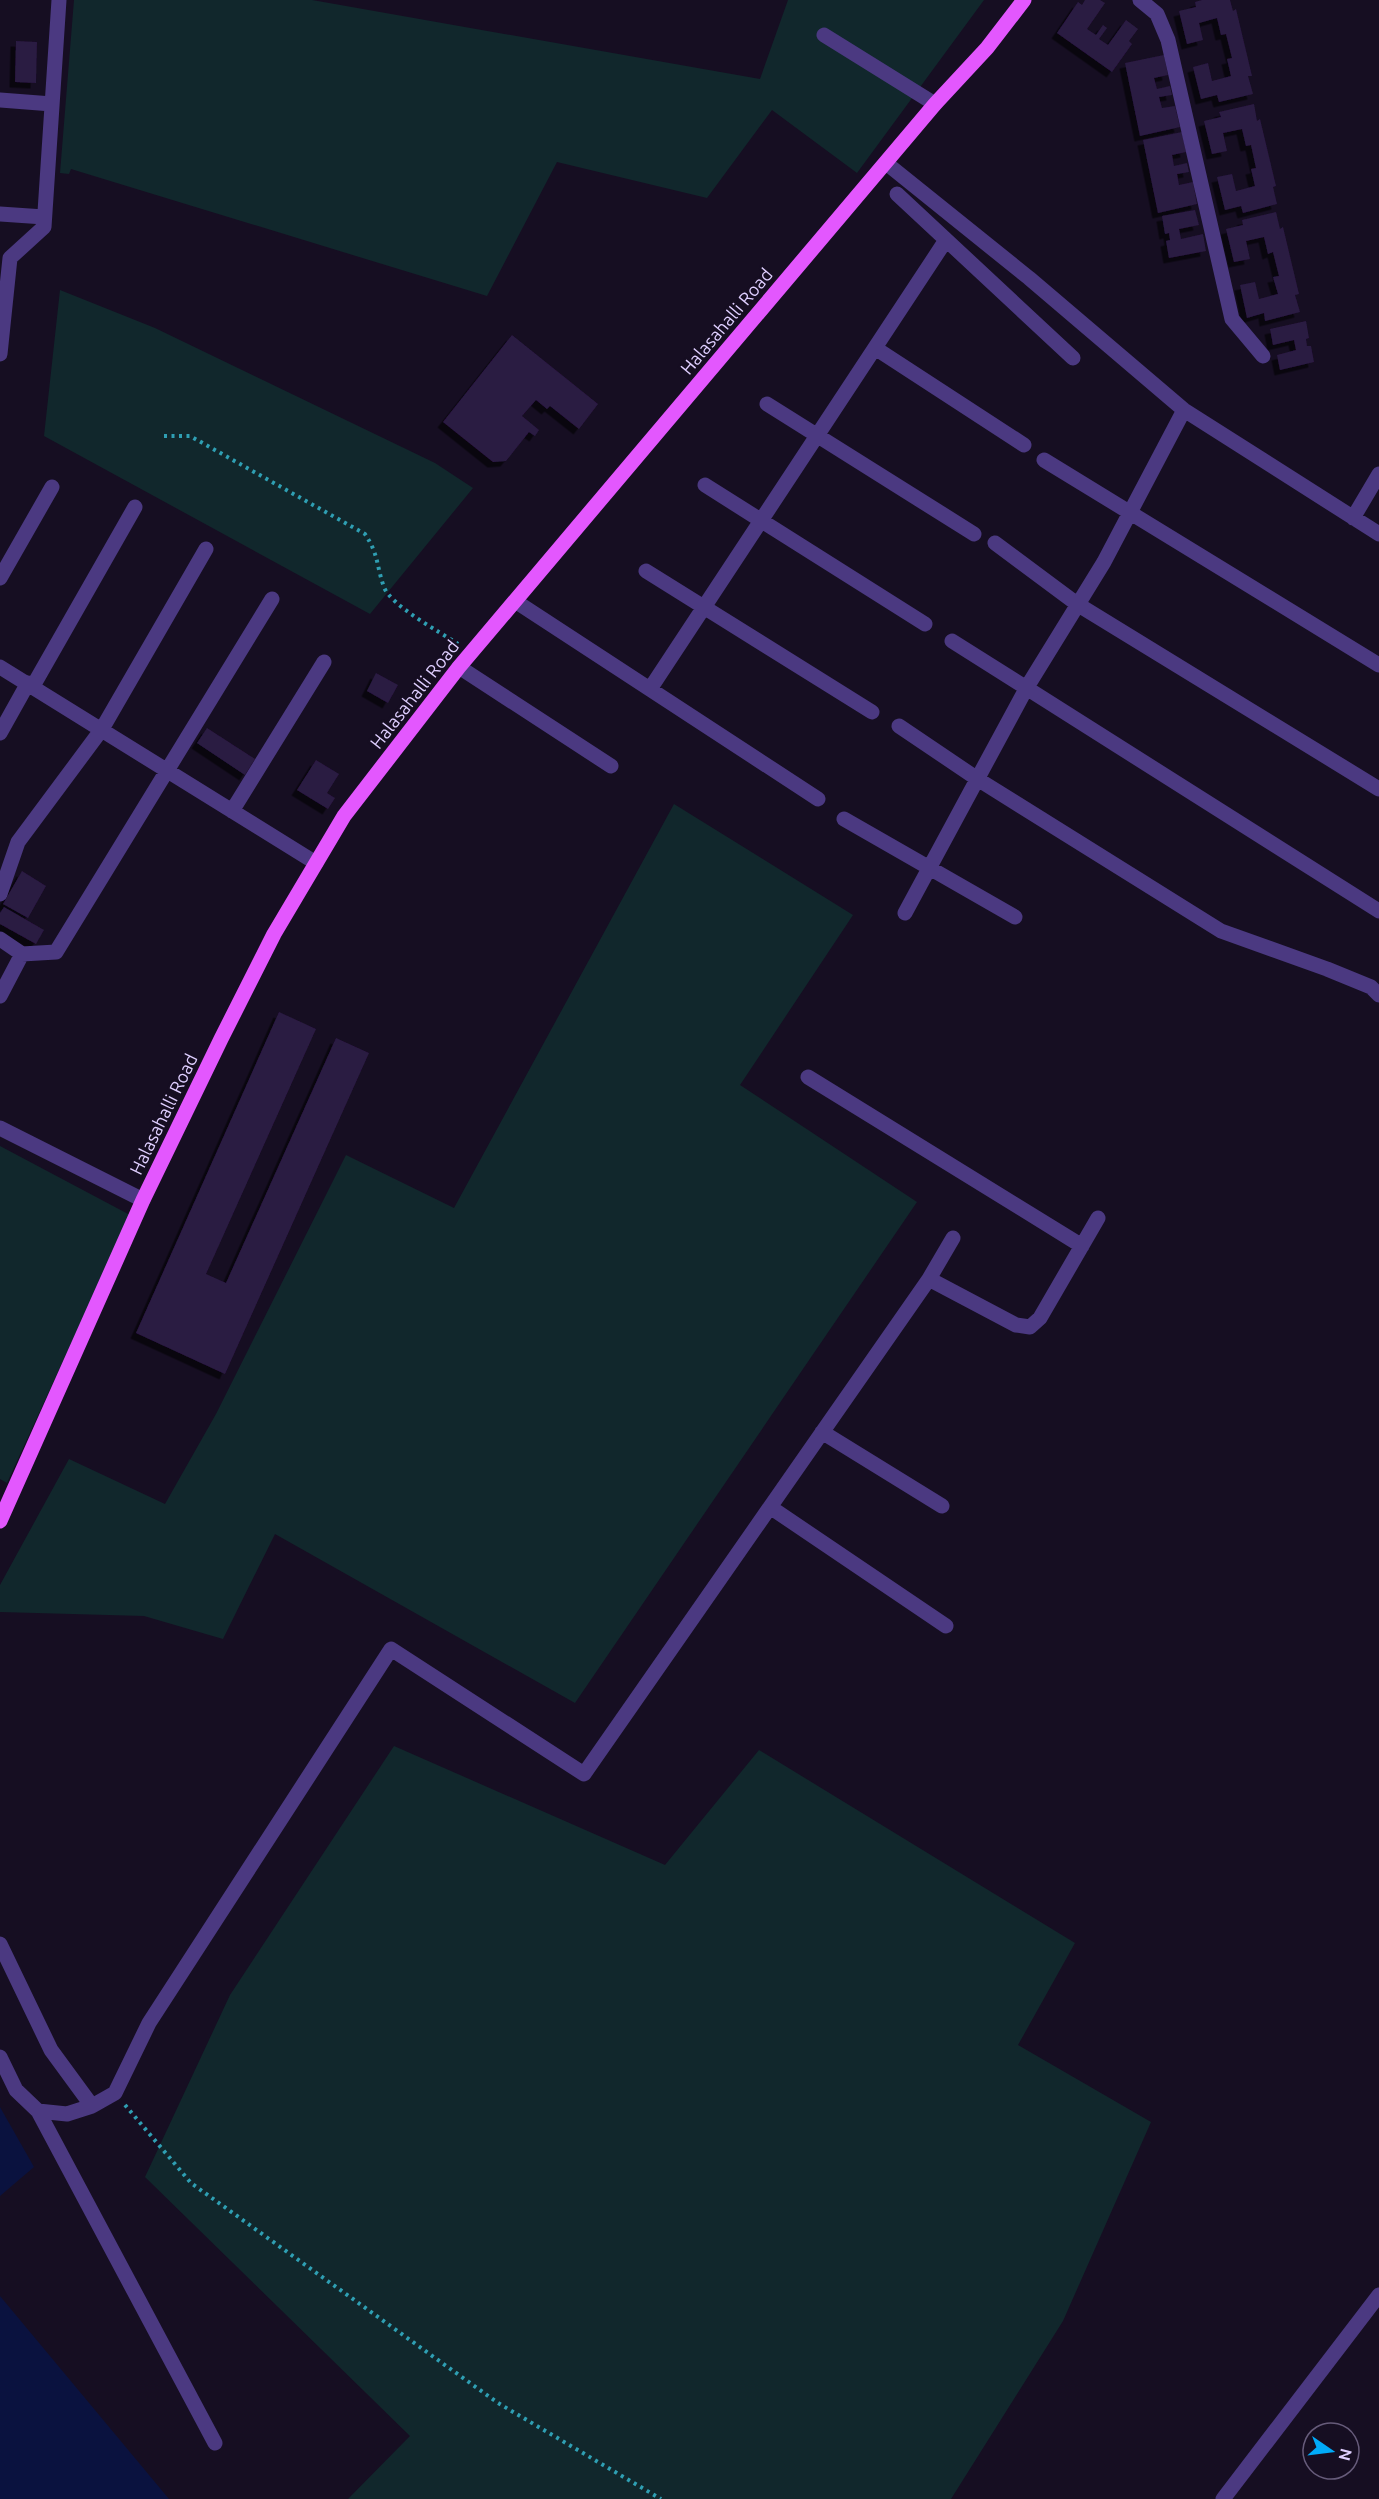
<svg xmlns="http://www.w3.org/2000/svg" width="1379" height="2499" font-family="Ubuntu,sans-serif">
  <defs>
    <filter id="shadow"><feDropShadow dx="-5.5" dy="5.5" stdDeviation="0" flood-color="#0009"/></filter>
  </defs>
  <rect width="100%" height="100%" fill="#160e22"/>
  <path fill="#11272c" d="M74,0H312L760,79L788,0H984L857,173L772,110L707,198L557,162L487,296L71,169L69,174L60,173Z
    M60,290L155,328L435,463L473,488L370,614L44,436Z
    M674,804L853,915L740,1085L917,1202L575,1703L275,1534L223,1639L144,1616L0,1612V1585L69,1459L165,1504L216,1414L346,1155L454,1208Z
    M0,1146L130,1215L7,1483L0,1479Z
    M394,1746L665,1865L759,1750L1075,1943L1018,2045L1151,2122L1063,2321L951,2499H348L410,2436L145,2177L230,1995Z"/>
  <path fill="#0a123f" d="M0,2107L34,2167L0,2196Z
    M0,2296L169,2499H0Z"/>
  <path fill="#2b1a43" filter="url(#shadow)" d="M1085,0H1100L1105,3L1087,29L1096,35L1103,25L1107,28L1099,39L1108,45L1126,20L1138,29L1129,41L1132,44L1112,72L1057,33L1078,2L1082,5Z
    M1202,0H1230L1233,11L1236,9L1252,76H1248L1253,94L1219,102L1217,95L1201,99L1193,67L1208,63L1212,81L1231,76L1227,59L1232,58L1226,34L1221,35L1217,18L1199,23L1203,40L1187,44L1179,11L1196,7L1195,2Z
    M16,41L37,42L36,83L15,82Z
    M1164,55L1168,75L1154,78L1157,89L1170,86L1172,95L1159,97L1162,108L1175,106L1180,127L1140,136L1125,63Z
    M1254,104L1257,121L1260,119L1276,186L1273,187L1277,204L1243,213L1241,206L1225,210L1217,177L1232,174L1236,191L1255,186L1251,169L1256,168L1251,145L1246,146L1242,129L1223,133L1227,151L1212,154L1204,121L1221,117L1219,112Z
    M1182,132L1186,152L1172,155L1174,166L1187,163L1189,172L1177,174L1179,185L1193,182L1197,204L1158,213L1143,140Z
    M1195,210L1199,225L1179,229L1181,239L1203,234L1206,251L1169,258L1166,241L1170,240L1169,233L1165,234L1162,216Z
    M1276,212L1280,229L1283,227L1299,294L1295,295L1300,312L1265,321L1264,313L1247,318L1240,285L1255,282L1259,299L1278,294L1273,277L1279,276L1273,252L1268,254L1264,237L1246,241L1250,259L1234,262L1226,229L1243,225L1242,220Z
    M1306,321L1309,338L1306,339L1307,346H1311L1314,362L1280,370L1277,355L1296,350L1294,340L1273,345L1270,329Z
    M512,335L598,404L579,429L550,406L547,409L536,400L522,416L539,430L535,436L529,432L506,461L493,462L443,422Z
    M376,673L398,685L388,703L367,691Z
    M207,728L255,759L245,775L197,743Z
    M316,760L339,774L327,793L335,798L328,809L297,790Z
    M22,871L46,886L28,918L3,904Z
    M4,907L44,930L36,944L0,924V913Z
    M279,1012L316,1029L206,1274L226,1283L336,1038L369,1053L225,1374L136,1333Z"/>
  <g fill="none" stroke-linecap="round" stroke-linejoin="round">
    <path stroke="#2f9fb3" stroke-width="4" stroke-dasharray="3 4.5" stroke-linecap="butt" d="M164,436H190L365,534C379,555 376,565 384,587C390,605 440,632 458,644
      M125,2105L191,2183L498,2403L661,2499"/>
    <path stroke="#4b3981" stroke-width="15" d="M1140,0L1157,14L1168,40L1232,319L1263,356
      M824,35L935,104
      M0,100L52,104
      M886,163L1029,278L1184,410L1379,534
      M897,194L1073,358
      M0,214L44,217
      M875,348L1024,445
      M0,354L10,258L44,227L59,0
      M767,404L974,534
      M1044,460L1379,665
      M705,485L925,624
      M1353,518L1379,474
      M995,543L1077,604L1379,789
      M646,571L872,712
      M0,578L52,487
      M515,601L818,799
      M952,641L1379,911
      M0,667L316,863
      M459,667L611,766
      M33,686L135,507
      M650,689L946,240
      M899,726L979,780L1221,931L1327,969L1371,987L1379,995
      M0,733L28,683
      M232,811L324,662
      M844,819L1015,917
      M0,894L18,842L102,729L206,549
      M905,913L1027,687L1104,562L1184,410
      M0,939L22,954L56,952L272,599
      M0,996L22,954
      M808,1077L1082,1246
      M0,1128L143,1200
      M929,1279L1016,1325L1030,1327L1040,1318L1098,1218
      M822,1432L942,1506
      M770,1507L946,1626
      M0,1944L51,2050L92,2106
      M0,2057L16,2090L38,2111L67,2114L92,2106L115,2093L149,2023L391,1649L584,1774L929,1279L953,1238
      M38,2111L215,2443
      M1223,2499L1379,2295"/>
    <path stroke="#e357fe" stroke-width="15" d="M0,1521L143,1200L221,1039L274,934L344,816L459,667L935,104L987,48L1024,0"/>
  </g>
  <g text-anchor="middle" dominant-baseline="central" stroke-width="5" stroke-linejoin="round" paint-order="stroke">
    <g font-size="18" fill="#dfcfff" stroke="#160e22">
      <text transform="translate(726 321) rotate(-50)">Halasahalli Road</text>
      <text transform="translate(414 694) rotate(-52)">Halasahalli Road</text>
      <text transform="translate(163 1114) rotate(-64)">Halasahalli Road</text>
    </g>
  </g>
  <g transform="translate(1331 2451) rotate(104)"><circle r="28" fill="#160e22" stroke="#665b7a" stroke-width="1.5"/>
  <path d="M0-4.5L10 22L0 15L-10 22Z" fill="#01abf9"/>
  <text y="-9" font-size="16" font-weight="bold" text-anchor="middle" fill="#dfcfff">N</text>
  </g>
</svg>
